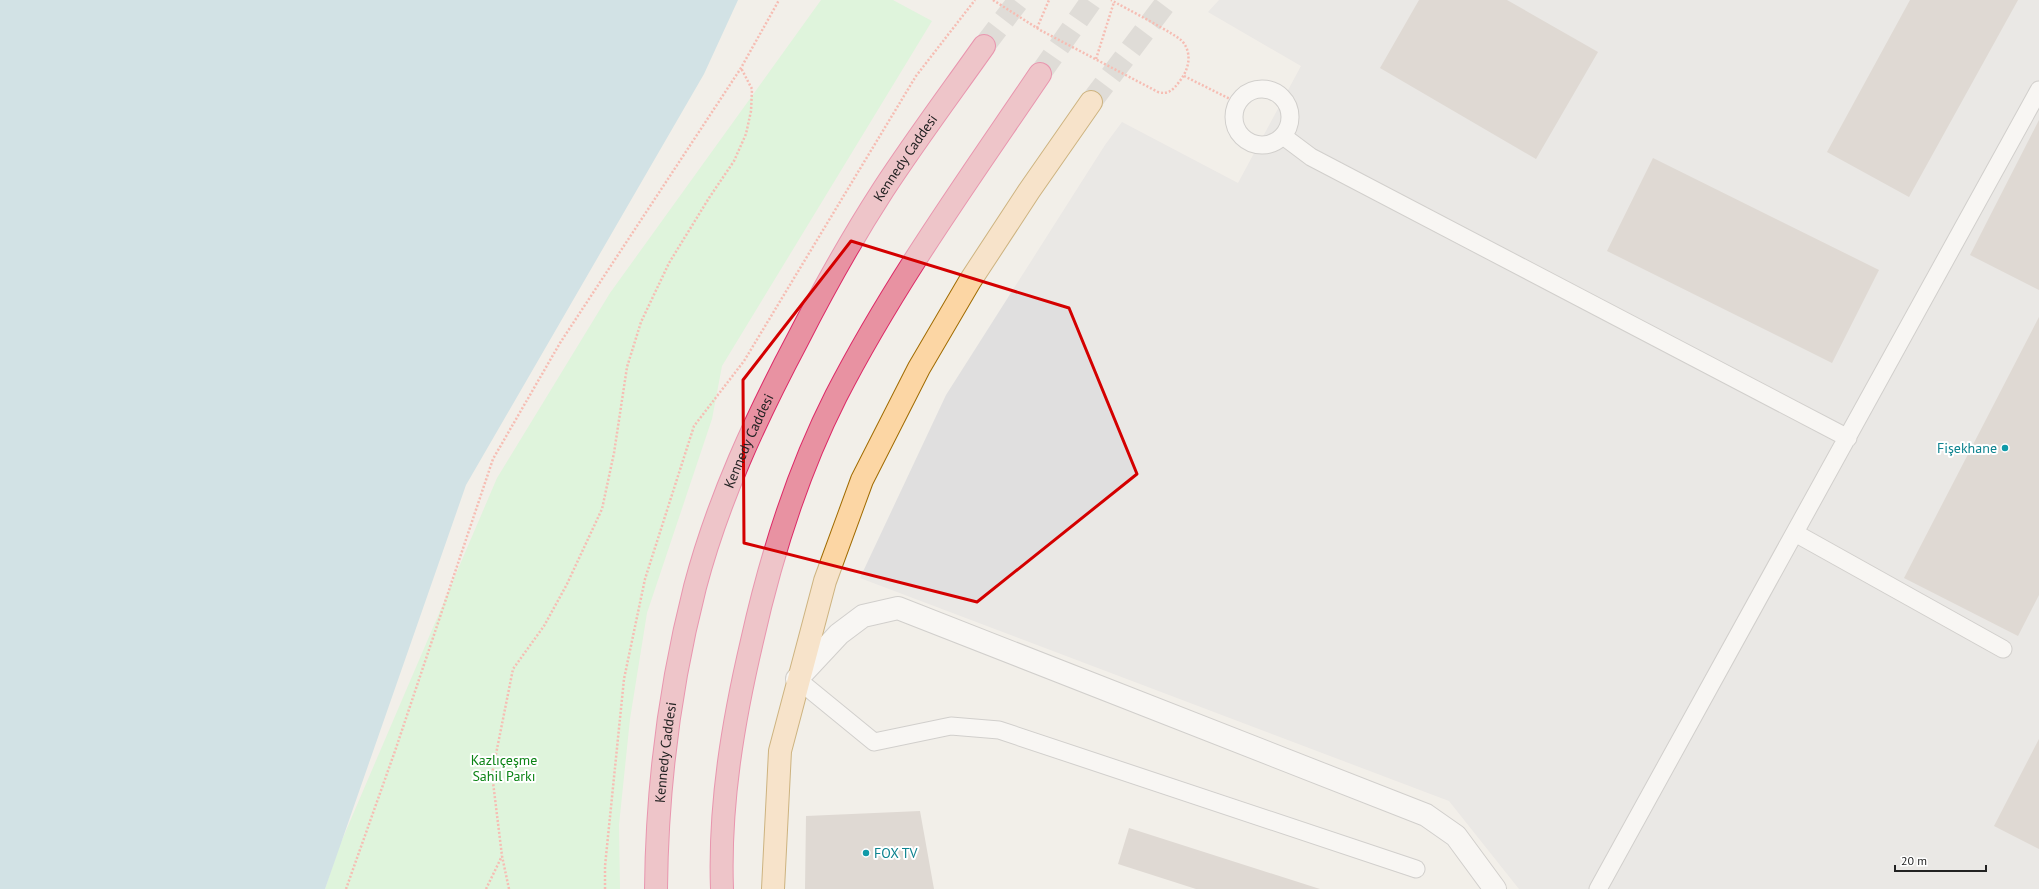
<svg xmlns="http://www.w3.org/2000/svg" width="2039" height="889" font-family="'PT Sans',sans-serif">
  <rect width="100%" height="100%" fill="#f2efe9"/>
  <path fill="#e0dfdf" d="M1219,0H2039V889H1519L1449,801L860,578L946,395L1105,145L1122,122L1238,183L1301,66L1208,12Z"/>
  <path fill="#c8facc" d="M821,0H893L932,21L722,366L712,419L647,613L630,719L619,825L620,889H325L339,847L497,478L610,293Z"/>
  <path fill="#aad3df" d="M0,0H738L704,74L466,485L325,889H0Z"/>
  <path fill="#c7bfb8" d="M1419,0H1507L1598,52L1536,159L1380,68Z
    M1910,0H2018L1909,197L1827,152Z
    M2039,120V290L1970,255Z
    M1653,158L1879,270L1832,363L1607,251Z
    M2039,317V595L2018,636L1904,578Z
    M2039,739V849L1994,826Z
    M920,811L934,889H805L806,816Z
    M1129,828L1320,889H1196L1118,864Z"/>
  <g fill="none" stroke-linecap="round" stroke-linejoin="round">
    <path stroke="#c8c6c1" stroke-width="22" stroke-dasharray="22 11" stroke-linecap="butt" d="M1091,102L1168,0"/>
    <path stroke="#c8c6c1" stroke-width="22" stroke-dasharray="22 11" stroke-linecap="butt" d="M984,46L1019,0
      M1040,74L1092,0"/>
    <g stroke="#a9a9a9" stroke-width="19">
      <path id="lane" d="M1234 117a28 28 0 1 1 56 0a28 28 0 1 1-56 0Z
        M1283,136L1311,157L1848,438
        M1795,533L2003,649
        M797,679L874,742L951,726L999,730L1416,869
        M1598,889L2039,90"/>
    </g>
    <g stroke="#a9a9a9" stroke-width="24">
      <path id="street" d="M797,679L839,634L863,616L898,608L1426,815L1456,836L1495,889"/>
    </g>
    <g stroke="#a06b00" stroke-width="24">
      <path id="primary" d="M773,889L780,751L825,581L862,480L919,368L970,281L1029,191L1091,102"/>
    </g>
    <g stroke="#dc2a67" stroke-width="24">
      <g id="highway">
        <path id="s1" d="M656,889C657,787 670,685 695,587C718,500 756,418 798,339C824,288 852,238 883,190C915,141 950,94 984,46"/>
        <path d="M722,889C719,805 733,722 752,641C771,556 797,473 836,396C894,283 969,179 1040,74"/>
      </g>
    </g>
    <path stroke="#fa8072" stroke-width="2.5" stroke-dasharray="2 2" stroke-linecap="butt" d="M1037,28L1049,0
      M1096,59L1114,2
      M1184,76L1238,103
      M346,889L395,751L493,459L560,343L741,68L779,0
      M486,889L502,856
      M509,889L502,856L492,774L513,669L544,626L567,584L602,509L614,453L627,367L641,322L669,263L709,198L734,161L746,134L751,111L752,89L741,68
      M605,889V866L624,679L645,579L694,426L744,361L916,76L975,0"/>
    <use href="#lane" stroke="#fff" stroke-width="17"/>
    <use href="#street" stroke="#fff" stroke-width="22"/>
    <use href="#primary" stroke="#fcd6a4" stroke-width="22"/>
    <use href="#highway" stroke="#e892a2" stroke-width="22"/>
    <path stroke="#fa8072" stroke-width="2.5" stroke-dasharray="2 2" stroke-linecap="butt" d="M993,0L1040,30L1158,92C1168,95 1173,90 1179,82C1188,71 1193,55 1183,42C1178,35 1123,7 1111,0"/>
  </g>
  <path d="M0 0H2039V889H0ZM851,241L1069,308L1137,474L977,602L744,543L743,380Z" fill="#f2efe9" fill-opacity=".55" fill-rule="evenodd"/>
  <path fill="none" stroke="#d40000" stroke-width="3" stroke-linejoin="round" d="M851,241L1069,308L1137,474L977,602L744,543L743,380Z"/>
  <g fill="#0f9aa8" stroke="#fff" stroke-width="1.5">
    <circle cx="2005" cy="448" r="4"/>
    <circle cx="866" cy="853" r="4"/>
  </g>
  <g text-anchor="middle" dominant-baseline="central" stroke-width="4" stroke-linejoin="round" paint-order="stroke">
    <g font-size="14" fill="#222" stroke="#fff">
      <text stroke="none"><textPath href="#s1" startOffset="785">Kennedy Caddesi</textPath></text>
      <text stroke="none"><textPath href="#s1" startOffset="461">Kennedy Caddesi</textPath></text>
      <text stroke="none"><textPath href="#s1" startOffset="137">Kennedy Caddesi</textPath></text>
    </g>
    <g font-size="14" fill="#0d838f" stroke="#fff" text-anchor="end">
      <text x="1997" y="448">Fişekhane</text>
      <text x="874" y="853" text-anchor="start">FOX TV</text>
    </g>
    <g font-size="14" fill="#0c8416" stroke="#fff">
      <text x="504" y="760">Kazlıçeşme<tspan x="504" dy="16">Sahil Parkı</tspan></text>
    </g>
  </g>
  <path d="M1895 865v6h91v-6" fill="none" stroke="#222222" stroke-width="2"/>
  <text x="1901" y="865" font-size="12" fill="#222222" stroke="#ffffff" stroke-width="3" paint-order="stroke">20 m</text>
</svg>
